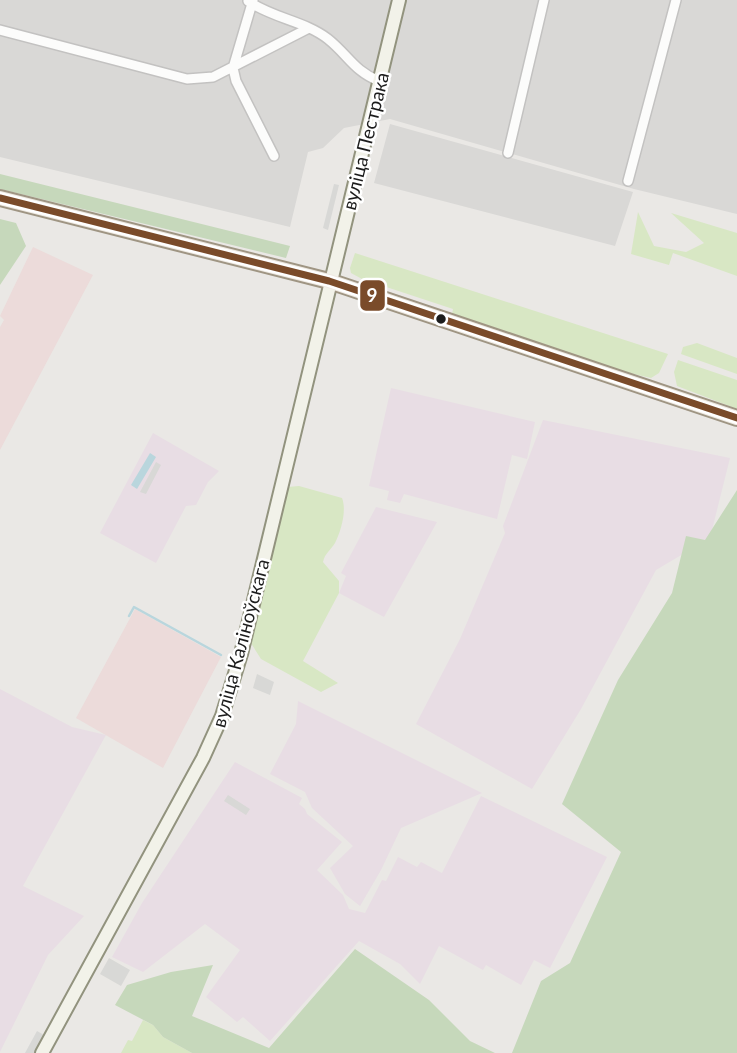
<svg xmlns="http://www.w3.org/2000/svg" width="737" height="1053" font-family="Lato,sans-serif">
  <rect width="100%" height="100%" fill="#eae8e5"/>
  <path fill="#d9d8d6" d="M0,0H737V214L634,189L390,119L344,128L323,148L308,152L290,227L0,157Z
    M390,124L633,192L615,246L374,183Z"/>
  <path fill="#ecdbda" d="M33,247L93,275L0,450V327L4,320L0,316Z
    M135,609L221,657L163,768L76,718Z"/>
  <path fill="#e8dde4" d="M391,388L535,422L527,459L512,455L497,519L404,494L400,503L387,500L389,491L369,486Z
    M543,420L730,458L710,538L656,570L581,709L532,789L416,724L460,639L505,533L503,526Z
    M153,433L219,471L208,482L196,505L186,506L156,563L100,533Z
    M376,507L437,522L384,617L339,593L346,576L341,573Z
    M0,689L72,727L106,735L23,886L84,916L48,955L0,1052Z
    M298,701L482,793L401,828L381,870L360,906L345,894L330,868L353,846L312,808L305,792L270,774L296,724Z
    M235,762L302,798L299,804L305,809L307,814L342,842L317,870L343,895L349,909L365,913L382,880L386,881L398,857L417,867L421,862L442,873L481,796L607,857L550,968L534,960L521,985L486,965L483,970L439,946L420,984L400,964L359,941L270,1041L243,1017L237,1022L206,997L240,950L205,924L143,972L112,957L142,903Z"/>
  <path fill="#d8d8d6" d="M334,184L339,185L328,230L323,228Z
    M156,462L161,465L146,494L140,492Z
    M257,674L274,682L270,695L253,688Z
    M228,795L250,809L246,815L224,801Z
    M109,958L130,970L121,986L100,974Z
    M37,1031L44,1035L34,1053H25Z"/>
  <path fill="#d8e7c4" d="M638,212L654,246L686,252L704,243L671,213L737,233V276L673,253L669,265L631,254Z
    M355,253L668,354L659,373L651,378L625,372L452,314L453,309L362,279L351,273L350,268Z
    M697,343L737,358V374L681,354L683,347Z
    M678,360L737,380V409L677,386L674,372Z
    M299,486L342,498C347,510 341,531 335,543C330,551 325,553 323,562L339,581V593L303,661L338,683L321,692L261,659L249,640L283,492L288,487Z
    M143,1020L153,1025L163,1037L192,1053H121L128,1040L132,1041Z"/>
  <path fill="#c6d8bb" d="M0,174L290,246L286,258L0,189Z
    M0,219L16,223L26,246L0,285Z
    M737,490V1053H512L541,981L570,963L621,852L562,804L618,680L672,593L686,536L705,540Z
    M355,949L429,1000L470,1041L495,1053H192L163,1037L153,1025L115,1005L127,985L171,972L213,965L192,1016L269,1048Z"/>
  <path fill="#b9d6dd" d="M150,453L156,457L137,489L131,485Z"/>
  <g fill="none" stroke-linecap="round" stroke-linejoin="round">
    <path stroke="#b9d6dd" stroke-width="2.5" d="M129,616L134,607L221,655"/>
    <g stroke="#c3c2c1" stroke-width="12">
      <path id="street" d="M253,0L233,68L236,81L274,156
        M248,1C272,18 305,21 328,39C348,55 354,71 379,81
        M0,30L187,79L213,77L309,28
        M508,153L544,0
        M628,181L676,0"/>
    </g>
    <g stroke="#92937e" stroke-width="16">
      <path id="secondary" d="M42,1053L203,758L222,716L241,654L399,0"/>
    </g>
    <g stroke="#9f9583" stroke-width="18">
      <path id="primary" d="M0,198L329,281L737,418"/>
    </g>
    <use href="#street" stroke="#fcfcfb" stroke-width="9"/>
    <use href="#secondary" stroke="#f2f2e9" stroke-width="12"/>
    <use href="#primary" stroke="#efeae3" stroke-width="14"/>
    <g stroke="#fff" stroke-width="12">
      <path id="bus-1" d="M0,198L329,281L737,418"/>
    </g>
    <use href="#bus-1" stroke="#7a4b2a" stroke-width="7"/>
  </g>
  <circle fill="#1c1c1c" stroke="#fff" stroke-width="2.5" cx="441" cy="319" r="6"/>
  <g text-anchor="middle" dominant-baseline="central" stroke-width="5" stroke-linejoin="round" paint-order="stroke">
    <g font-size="19" fill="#1c1c1c" stroke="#fff">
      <text transform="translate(365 141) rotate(-76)">вуліца Пестрака</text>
      <text transform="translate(240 643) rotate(-75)">вуліца Каліноўскага</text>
    </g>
  </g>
  <rect stroke="#fff" stroke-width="2.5" x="359" y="279" width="27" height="33" rx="7" fill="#7a4b2a"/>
  <g font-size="19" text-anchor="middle" font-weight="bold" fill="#fff">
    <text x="372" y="302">9</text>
  </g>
</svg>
